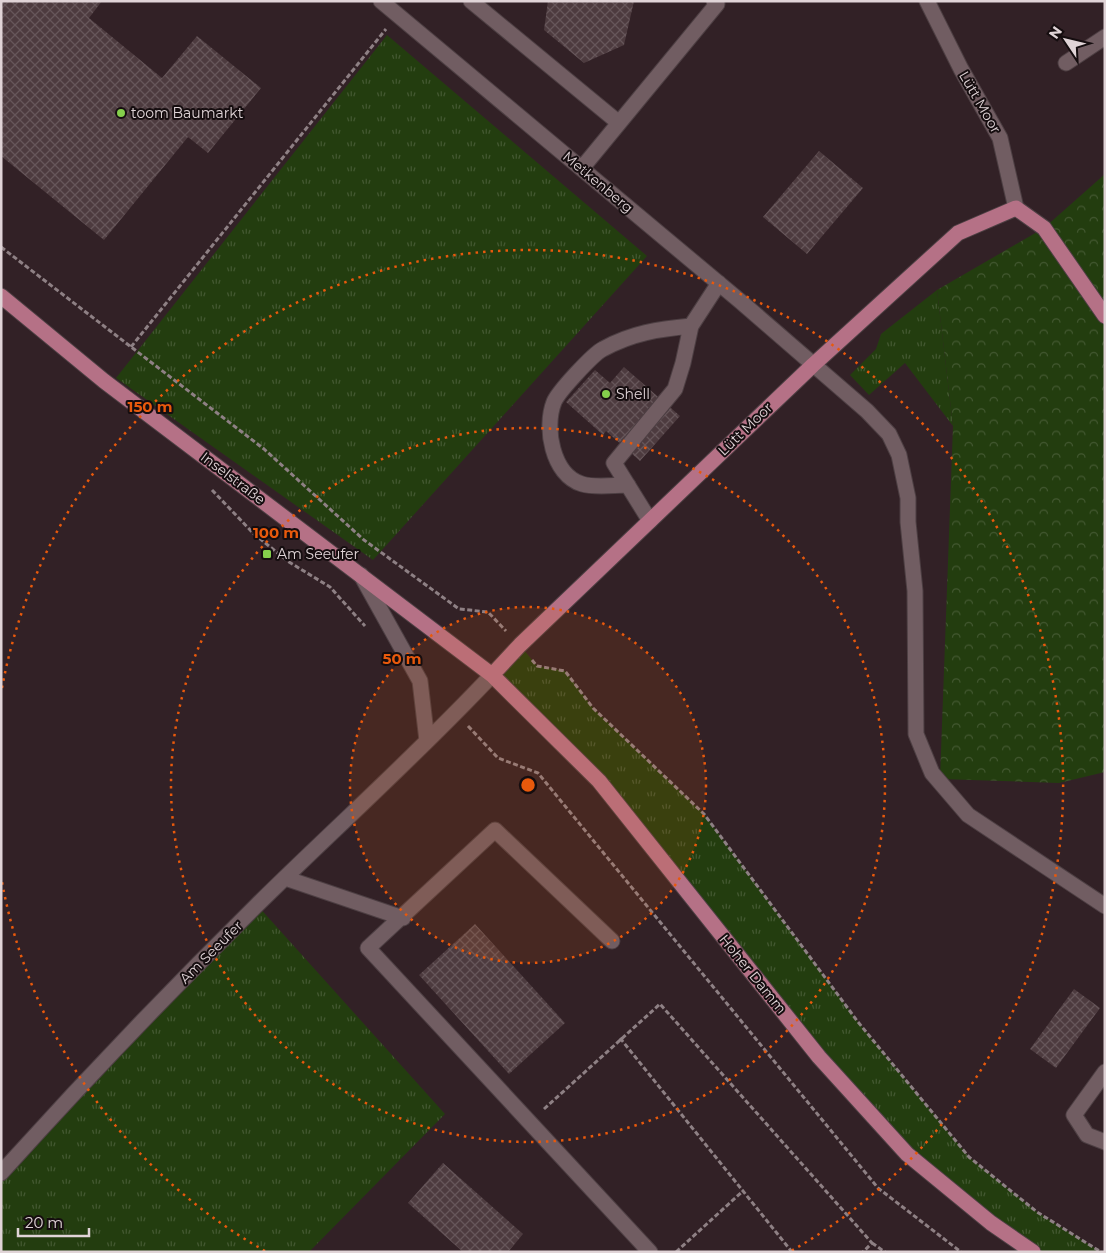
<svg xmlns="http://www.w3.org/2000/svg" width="1106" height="1253" font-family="Montserrat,sans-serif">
  <defs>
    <pattern id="grass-tufts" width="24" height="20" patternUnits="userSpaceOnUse" patternTransform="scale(1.25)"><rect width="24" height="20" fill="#233d0f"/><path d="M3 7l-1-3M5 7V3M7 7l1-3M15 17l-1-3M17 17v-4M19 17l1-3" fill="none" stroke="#435831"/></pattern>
    <pattern id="forest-crowns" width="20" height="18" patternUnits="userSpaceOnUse" patternTransform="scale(1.25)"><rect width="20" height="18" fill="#233d0f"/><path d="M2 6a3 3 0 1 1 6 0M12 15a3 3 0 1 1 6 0" fill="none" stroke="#435831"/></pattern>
    <pattern id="building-cross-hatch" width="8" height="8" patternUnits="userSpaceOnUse" patternTransform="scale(1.25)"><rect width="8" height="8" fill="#4d3b3f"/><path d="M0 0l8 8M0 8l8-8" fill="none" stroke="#66565a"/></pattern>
  </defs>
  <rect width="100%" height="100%" fill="#322126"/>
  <path fill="url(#grass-tufts)" d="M387,35L647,256L373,560L116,378Z
    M937,290L953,426L905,363L869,395L850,375L876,349L881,334Z
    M520,645L537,666L565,671L593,708L704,814L858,1022L969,1157L1037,1212L1101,1252H1033L907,1154L599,781L492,675Z
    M257,905L445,1114L309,1252H1V1173Z"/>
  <path fill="url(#forest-crowns)" d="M1105,174V772L1059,783L940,779L953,426L937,290L1044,228Z"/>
  <path fill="url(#building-cross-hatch)" d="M1,1H102L89,18L162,78L197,36L261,88L208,153L188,137L104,240L1,156Z
    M548,1H634L624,45L584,63L544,30Z
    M819,151L863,188L807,254L763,217Z
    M624,367L680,416L640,461L606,431L603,435L566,402L595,370L610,383Z
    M475,924L565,1023L509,1074L419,975Z
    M1074,989L1100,1008L1056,1068L1030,1049Z
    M443,1163L523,1234L508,1252H463L408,1203Z"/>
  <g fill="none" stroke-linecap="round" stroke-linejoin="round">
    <g stroke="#4d3f43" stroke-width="17">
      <path id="minor" d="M381,1L740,301L867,411L889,434L899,455L908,498V522L915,591L916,734L932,773L968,815L1105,906
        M471,1L619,123
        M927,1L961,69L1000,138L1016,208
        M1066,63L1105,37
        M582,168L717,4L714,1
        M628,485C614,485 595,488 582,484C552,475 544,427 554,402C558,392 593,354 603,349C632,333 659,329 691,326
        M650,521L614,463L675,389L683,363L691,326L719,283
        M361,575L420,681L427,741
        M285,878L403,918
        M612,941L495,830L368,948L650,1252
        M1105,1072L1074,1115L1087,1135L1105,1142
        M1,1173C84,1081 169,992 257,905C335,828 417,755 492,675"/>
    </g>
    <g stroke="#4d3f43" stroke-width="17">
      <path id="major" d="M1,296L104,381L492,675L599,781L819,1057L907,1154L991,1223L1033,1252
        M492,675L520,645L813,365L958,233L1016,208L1044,228L1105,316"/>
    </g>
    <path stroke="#8e8084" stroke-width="3" stroke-dasharray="5 2.5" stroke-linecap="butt" d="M1,247L264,449L364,540L459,609L488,612L506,631
      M131,347L386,29
      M212,490L254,534L289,562L330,587L365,626
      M532,660L537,666L565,671L593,708L704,814L858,1022L969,1157L1037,1212L1101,1252
      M468,726L498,758L538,773L878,1188L961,1252
      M620,1038L792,1252
      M544,1109L660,1004L872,1243L863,1252
      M872,1243L885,1252
      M676,1252L744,1190"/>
    <use href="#minor" stroke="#715d62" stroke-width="15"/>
    <use href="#major" stroke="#b57186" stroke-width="15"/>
  </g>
  <circle cx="528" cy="785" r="178" fill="#e8590c" fill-opacity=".12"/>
  <g fill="none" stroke="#e8590c" stroke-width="2.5" stroke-dasharray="2.5 5">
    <circle cx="528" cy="785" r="178"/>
    <circle cx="528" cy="785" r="357"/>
    <path d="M265 1251A535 535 0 0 1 2 882M2 688A535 535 0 1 1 791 1251"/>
  </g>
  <g fill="#85cf4c" stroke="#150d0f" stroke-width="2">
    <circle cx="121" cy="113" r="5"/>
    <circle cx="606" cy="394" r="5"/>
    <rect x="262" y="549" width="10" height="10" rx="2.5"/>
  </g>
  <g text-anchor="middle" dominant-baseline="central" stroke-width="4" stroke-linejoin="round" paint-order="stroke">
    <g font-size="14" fill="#e0d4d7" stroke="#150d0f">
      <text transform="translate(980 102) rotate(60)">Lütt Moor</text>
      <text transform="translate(598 182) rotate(40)">Metkenberg</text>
      <text transform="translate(745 429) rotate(-44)">Lütt Moor</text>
      <text transform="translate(233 478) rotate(37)">Inselstraße</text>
      <text transform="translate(211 952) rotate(-45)">Am Seeufer</text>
      <text transform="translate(753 974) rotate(51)">Hoher Damm</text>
    </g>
    <g font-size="14" fill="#e0d4d7" stroke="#150d0f" text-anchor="start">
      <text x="131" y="113">toom Baumarkt</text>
      <text x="616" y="394">Shell</text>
      <text x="277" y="554">Am Seeufer</text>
    </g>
  </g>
  <circle cx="528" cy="785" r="8" fill="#e8590c" stroke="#150d0f" stroke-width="2.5"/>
  <g font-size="15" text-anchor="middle" font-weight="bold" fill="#e8590c" stroke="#150d0f" stroke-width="4" stroke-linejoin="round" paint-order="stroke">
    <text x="150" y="412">150 m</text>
    <text x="276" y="538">100 m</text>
    <text x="402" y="664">50 m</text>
  </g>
  <rect width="1106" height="1253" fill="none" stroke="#e0d4d7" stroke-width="5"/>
  <g transform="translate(1066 40) rotate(305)" stroke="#150d0f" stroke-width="4" paint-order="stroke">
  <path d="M0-4L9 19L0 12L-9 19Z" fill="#e0d4d7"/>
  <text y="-8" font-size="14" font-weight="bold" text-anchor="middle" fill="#e0d4d7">N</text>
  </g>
  <path d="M18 1228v8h71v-8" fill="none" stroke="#e0d4d7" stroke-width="2.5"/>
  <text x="25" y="1228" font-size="15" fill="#e0d4d7" stroke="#150d0f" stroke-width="4" paint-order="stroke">20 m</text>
</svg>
